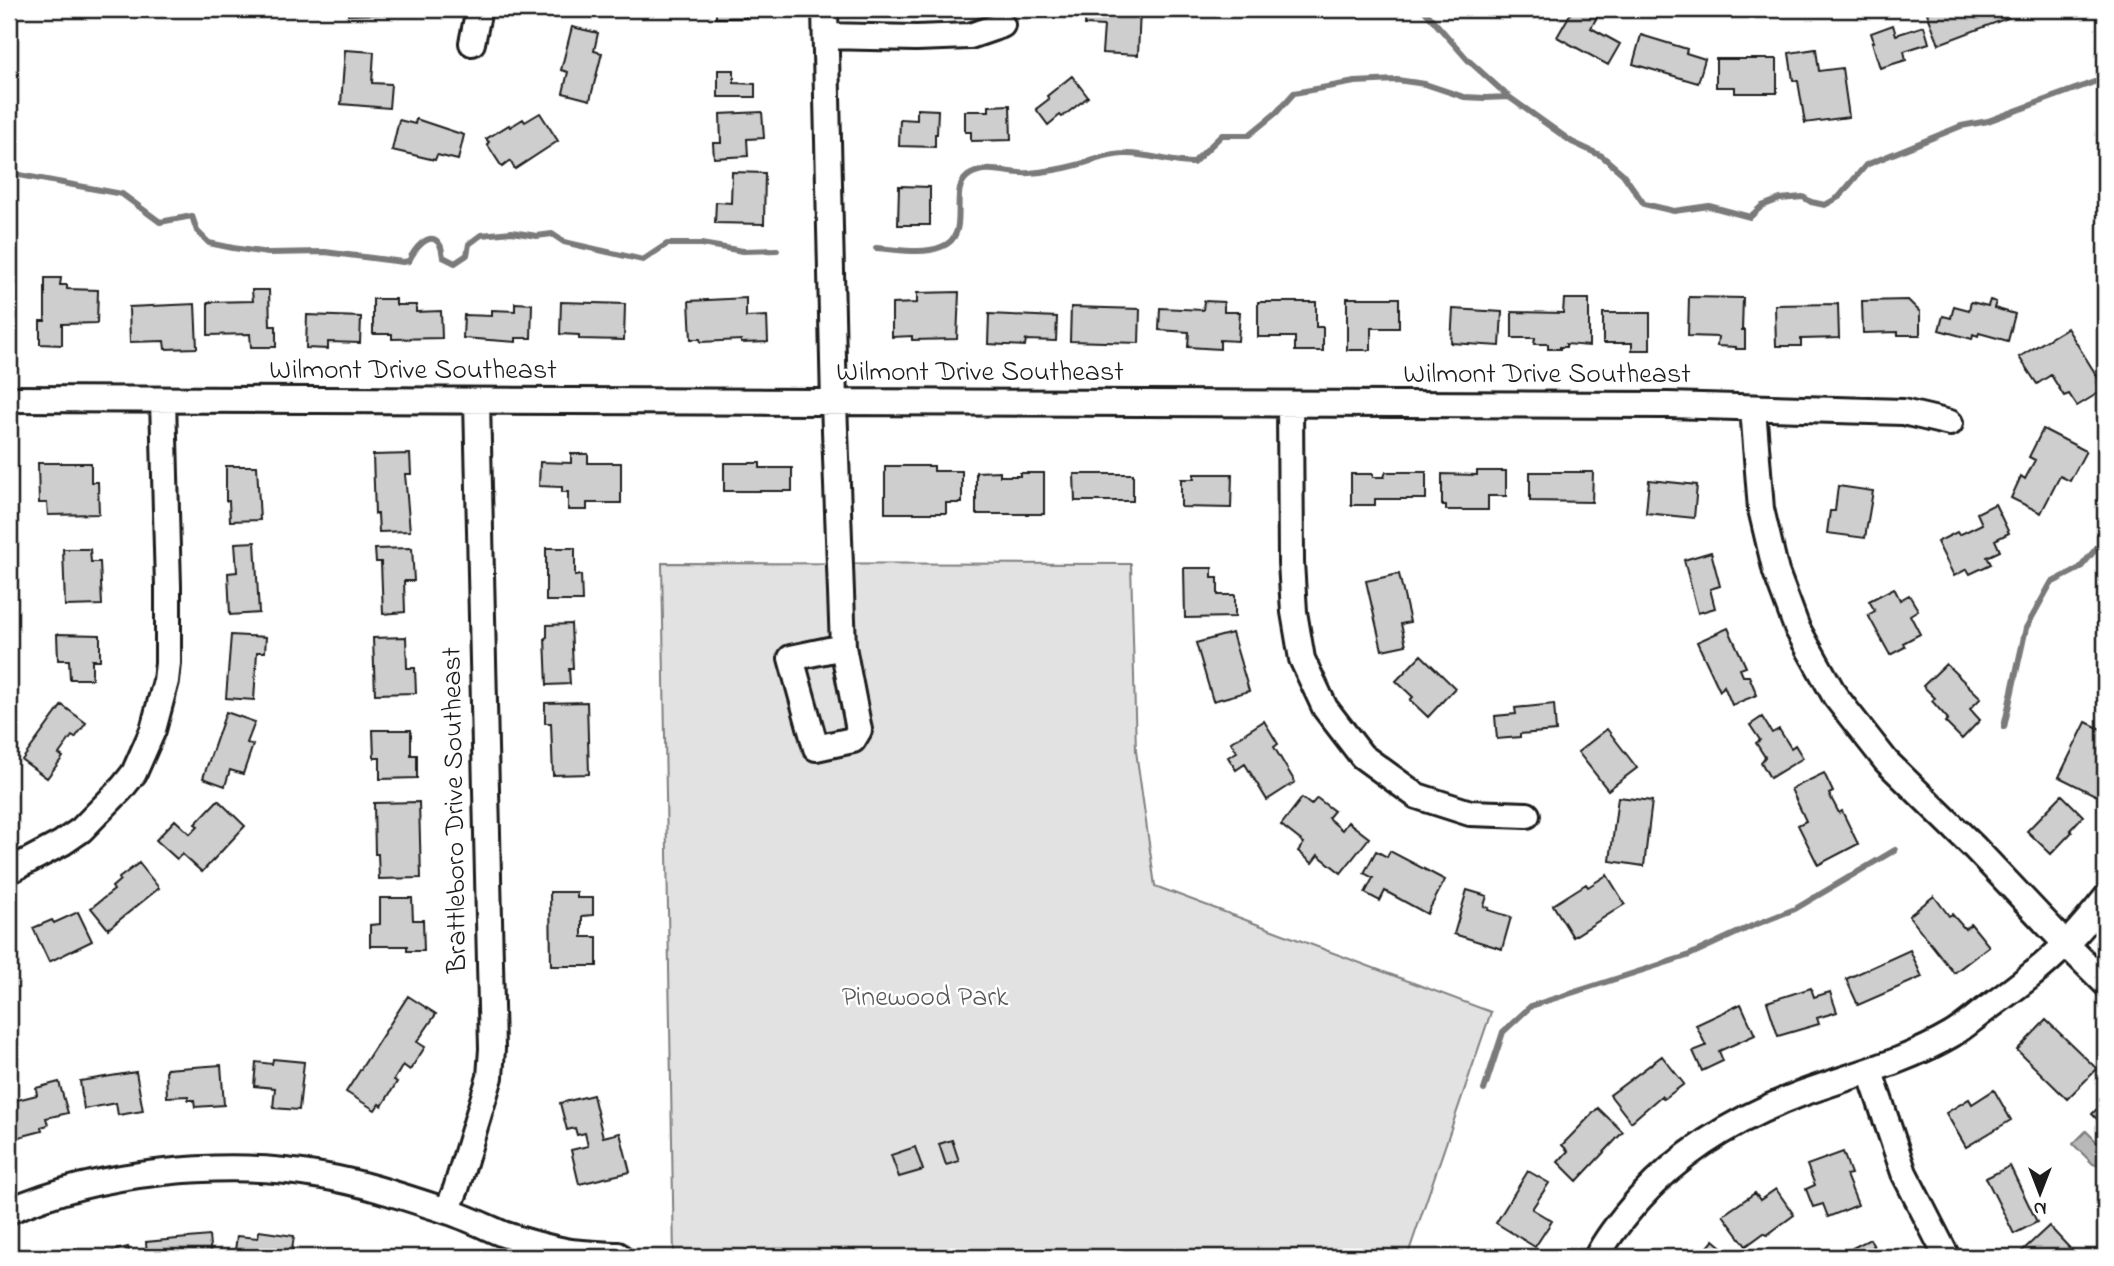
<svg xmlns="http://www.w3.org/2000/svg" width="2114" height="1266" font-family="'Indie Flower',sans-serif">
  <rect width="100%" height="100%" fill="#fff"/>
  <filter id="ink" filterUnits="userSpaceOnUse"><feTurbulence type="fractalNoise" baseFrequency=".0143" numOctaves="2"/><feDisplacementMap in="SourceGraphic" scale="14" xChannelSelector="R" yChannelSelector="G"/><feConvolveMatrix kernelMatrix="1 2 1 2 8 2 1 2 1" color-interpolation-filters="sRGB"/></filter>
  <g filter="url(#ink)">
    <path fill="#e2e2e2" stroke="#7f7f7f" stroke-width="2" d="M662,563L1131,564L1136,751L1155,886L1491,1012L1407,1257H674Z"/>
    <path fill="#b8b8b8" stroke="#7a7a7a" stroke-width="2" d="M2086,1131L2101,1146L2105,1147V1167L2093,1164L2073,1144Z"/>
    <g fill="none" stroke-linecap="round" stroke-linejoin="round">
      <path stroke="#7a7a7a" stroke-width="6" d="M1423,9L1468,60L1509,97L1572,142L1602,156L1623,174L1644,204L1674,211L1709,206L1750,217L1762,206L1780,199L1803,197L1811,202L1825,205L1839,197L1866,165L1961,126L1988,121L2105,78
        M9,173L122,194L160,222L192,216L197,231L209,243L233,248L268,253L325,252L403,262L409,261C413,252 430,227 440,245C442,248 442,253 443,257L455,263L467,255L469,244L481,235L512,232L537,236L552,234L564,242L643,260L667,244H701L743,251L777,250
        M876,248C897,249 921,255 941,247C975,235 944,188 971,174C989,164 1010,175 1029,173C1045,172 1062,169 1077,165C1093,161 1108,154 1124,154C1148,153 1170,163 1193,163L1222,135H1249L1276,113L1294,93L1355,82L1397,80L1425,84L1464,97L1485,98L1509,97
        M2105,473L2102,488L2105,509
        M2004,727L2026,628L2051,583L2080,568L2105,538
        M1484,1090L1503,1032L1531,1006L1687,956L1752,926L1795,909L1895,850"/>
    </g>
    <path fill="#cecece" stroke="#1c1c1c" stroke-width="2" d="M347,9H383L384,14L348,15Z
      M716,9H746V18H716Z
      M1086,9H1140L1138,55L1102,53L1104,26L1085,25Z
      M1573,9H1588L1598,15L1591,28L1620,44L1608,65L1557,37Z
      M1939,9H2005L2008,18L1939,44L1927,13Z
      M1893,25L1896,35L1924,26L1929,43L1904,51L1906,60L1880,68L1872,42H1874L1871,33Z
      M572,27L598,33L594,51L602,53L590,100L563,93L568,72L561,70Z
      M1641,35L1687,49L1686,53L1705,59L1698,83L1633,64Z
      M1816,49L1819,71L1842,68L1849,117L1805,123L1798,81L1793,80L1789,53Z
      M345,50L374,52L372,83L391,84L389,108L341,104Z
      M1716,59H1777V93H1735V87H1716Z
      M718,70H734V83L755,84V97H718Z
      M1072,76L1088,97L1062,117L1060,115L1048,125L1036,109L1049,99L1047,96Z
      M1010,105L1011,140L971,141V132H965V111H989V106Z
      M917,109L938,110L937,134H935V147L899,146L900,119L917,120Z
      M762,112L764,138L747,139L748,156L714,158L713,143H721L720,114Z
      M540,113L558,141L515,169L510,161L502,167L487,144L489,142L486,139L509,125L510,127L523,119L525,122Z
      M416,119L464,135L458,160L437,155L435,160L392,150L399,120L415,124Z
      M732,172L765,173L764,224L715,223L716,202L731,203Z
      M899,186L930,187V225H898Z
      M45,278H61L60,285H67V289L98,290L97,323L62,324V345L40,344V321H45Z
      M252,290H269L270,326H276V347H251L250,334L208,335V302L253,301Z
      M959,292L957,339L912,340V336L892,337V304L917,303V293Z
      M1689,297L1743,298L1742,330H1745V349H1736V347L1717,346L1718,337L1688,336Z
      M746,298V317L767,316L768,342L741,343V340L701,342L700,339H691L689,301Z
      M1347,298H1399V328H1371V350H1347Z
      M373,299H396V305H416V312L441,311L442,338L392,339V334H373Z
      M1564,299H1589V346L1566,344V347H1560V349H1548V344H1534L1535,338H1512V312L1563,313Z
      M1908,300L1920,312V335H1898V332L1863,333L1862,301Z
      M1990,300L1996,302L1994,308L2015,314L2008,341L1979,333L1978,336L1973,334L1972,339L1939,330L1943,316L1951,318L1954,306L1969,310L1971,302L1988,306Z
      M1204,301L1224,302V312H1240L1238,341L1220,340V349L1188,347L1189,332L1159,330L1160,308L1203,310Z
      M561,302L625,304L624,340L579,339V335L560,334Z
      M1258,302H1316V327H1323V351H1295V337H1258Z
      M515,303L532,304L531,338H516V342L463,338L464,315L492,316V310L515,311Z
      M195,304L197,348L165,349L164,341L130,342L129,307Z
      M1838,304L1839,338L1801,339V346H1776L1775,305Z
      M1071,307L1140,309L1139,343L1070,341Z
      M1453,309L1502,312L1500,346L1451,343Z
      M9,313L17,314L15,340H9Z
      M1603,313H1650V350H1632V343H1603Z
      M989,314L1057,317L1056,341L1026,340L1025,346L988,344Z
      M307,315L361,317L360,343L328,342V349L306,348Z
      M2067,328L2105,389L2077,406L2069,394L2064,396L2051,375L2037,384L2019,357Z
      M2043,429L2086,451L2070,481L2060,476L2041,513L2011,498L2021,476L2025,479L2035,460L2029,457Z
      M410,454L411,474H405L410,531L379,532L378,514H375L373,455Z
      M571,454H588V463H621V503H587V510H568V492H562V487L539,486L540,462L571,463Z
      M38,463H91V482H98L99,514L48,515L47,503H39Z
      M724,463H760V468H792V491H724Z
      M226,466H257L260,520L230,521L229,501H226Z
      M885,466H934V471H962V503H946V513H885Z
      M1000,471V476H1020V473H1044V514H976V472Z
      M1477,471H1506V496H1488V510H1446V505H1442V474L1477,475Z
      M1386,472H1426V499H1375V505H1351V474H1373V477H1384Z
      M1530,472H1593L1592,502L1530,501Z
      M1074,474H1133V501H1075Z
      M1194,474H1232L1231,508L1181,507V479H1194Z
      M1649,480L1697,485L1694,518L1646,513Z
      M1838,486L1873,491L1865,538L1827,533L1830,511H1835Z
      M1995,504L2009,533L1995,540L2000,551L1987,557L1991,564L1970,574L1967,569L1954,576L1937,542L1957,532L1959,535L1982,524L1977,513Z
      M255,542L259,613L230,615L228,573L237,572L235,543Z
      M412,548L414,581H404L405,612L383,614L381,562H376L375,549Z
      M546,548H575V576L581,575L582,601H546Z
      M63,549H90L91,562H100L102,605L65,606Z
      M1711,552L1720,586L1710,589L1715,608L1698,613L1684,560Z
      M1184,568H1212V578H1218V595H1235V617L1185,618Z
      M1399,574L1410,622L1401,624L1406,645L1382,650L1366,581Z
      M1894,588L1900,600L1909,595L1918,610L1910,615L1920,634L1903,643L1905,647L1890,655L1868,615L1875,611L1869,601Z
      M571,624L573,669H569L570,684L547,685L545,638L547,637V625Z
      M1728,628L1746,667L1740,669L1743,676H1749L1757,695L1732,705L1724,686L1720,691L1697,642Z
      M1232,633L1249,691L1213,701L1196,643Z
      M57,634L100,635V660H92V679H70L69,660H58Z
      M231,635L266,637L265,652H257L254,700L226,698Z
      M406,637L407,668H415L416,693L375,694L373,638Z
      M1421,655L1455,688L1428,717L1410,700L1413,697L1396,681Z
      M1946,664L1981,698L1970,709L1980,720L1962,739L1945,722L1948,719L1932,701L1935,698L1923,686Z
      M587,702L589,774L553,775L551,723H545V703Z
      M1554,704L1556,731L1520,734V737L1497,739L1495,716L1516,714L1515,708Z
      M62,705L86,723L75,738L72,736L59,754L63,757L47,778L22,760Z
      M226,712L255,722L247,743L253,745L243,774L230,770L225,786L203,778Z
      M1762,717L1772,733L1779,729L1791,748L1795,745L1803,758L1770,778L1761,762L1765,757L1756,743L1760,740L1750,725Z
      M1264,721L1278,744L1274,747L1295,782L1267,800L1245,764L1236,770L1228,757L1237,752L1231,742Z
      M2086,722L2105,731V762L2102,768L2105,770V779L2097,796L2059,777Z
      M1607,729L1637,768L1608,790L1578,752Z
      M373,730H411V755H417V778L380,779V758H374Z
      M1824,773L1833,792L1829,794L1839,813L1842,811L1858,844L1818,865L1798,825L1806,821L1791,789Z
      M2062,795L2083,816L2070,830L2072,832L2051,854L2027,831Z
      M1618,797L1652,801L1644,866L1610,861Z
      M1302,798L1311,805L1317,798L1334,811L1328,818L1342,830L1348,822L1369,838L1341,873L1318,855L1312,863L1298,851L1304,843L1281,825Z
      M218,800L245,826L202,872L182,854L177,859L156,840L175,820L190,834L198,826L195,824Z
      M419,802L421,878L379,879L378,854H375L374,803Z
      M1376,851L1387,857L1390,851L1445,880L1427,914L1385,891L1380,901L1365,893L1373,878L1364,873Z
      M139,863L159,888L108,929L91,908L114,890L112,887L120,880L119,878Z
      M1607,875L1625,904L1573,937L1553,905L1586,884L1588,887Z
      M1467,890L1487,896L1484,906L1489,908L1488,910L1511,917L1502,949L1454,934Z
      M550,892H577V898H593V915L582,916V937H597V966H551Z
      M1934,896L1949,916L1952,914L1965,929L1971,924L1989,946L1954,973L1909,916Z
      M380,898H412L413,920H423L424,951H407V946H370V925L380,924Z
      M78,912L92,941L49,962L33,928L52,920L54,923Z
      M1910,950L1922,977L1858,1005L1846,979Z
      M1811,988L1814,997L1830,992L1837,1012L1817,1018L1819,1024L1778,1036L1767,1002Z
      M408,996L436,1014L417,1042L425,1047L410,1070L403,1065L394,1080L397,1082L382,1106L379,1104L375,1110L346,1092Z
      M1741,1004L1755,1035L1719,1051L1723,1061L1702,1071L1693,1051L1706,1046L1696,1025Z
      M2046,1020L2097,1069L2067,1099L2017,1050Z
      M1662,1056L1684,1084L1664,1099L1661,1096L1631,1122L1610,1095Z
      M273,1059L304,1062L299,1110L273,1108L275,1088L254,1086L256,1062L272,1064Z
      M221,1065L224,1105L195,1107L194,1100H188V1096L167,1097L166,1069Z
      M136,1072L143,1111L118,1115L116,1103L84,1109L80,1081Z
      M59,1082L68,1113L46,1118L48,1125L41,1127L42,1131L15,1138L14,1135L9,1136V1102L37,1095L36,1088Z
      M1994,1090L2011,1120L1966,1147L1946,1113L1969,1099L1972,1104Z
      M593,1095L603,1137L620,1133L630,1172L579,1184L571,1150L588,1146L585,1133L577,1135L575,1128L567,1130L560,1103Z
      M2105,1101V1127L2092,1114Z
      M1598,1108L1623,1132L1577,1181L1558,1162L1568,1151L1562,1145Z
      M952,1140L959,1161L946,1165L939,1144Z
      M915,1147L923,1170L899,1177L891,1155Z
      M1843,1152L1851,1174L1846,1175L1858,1205L1828,1217L1823,1204L1813,1207L1806,1189L1815,1185L1807,1165Z
      M2010,1166L2037,1222L2014,1234L1986,1178Z
      M1528,1171L1549,1183L1532,1209L1552,1221L1535,1247L1496,1223Z
      M1776,1189L1794,1215L1767,1235L1764,1233L1746,1246L1723,1215L1755,1193L1760,1200Z
      M2049,1226L2078,1257H2027L2022,1251Z
      M259,1231L294,1236L291,1257H234L237,1236L258,1238Z
      M209,1236L211,1257H147L146,1242Z
      M1870,1239L1879,1257H1835Z
      M1714,1240L1734,1257H1699Z
      M128,1247L130,1257H96L102,1254Z"/>
    <g fill="none" stroke-linecap="round" stroke-linejoin="round">
      <g stroke="#1c1c1c" stroke-width="30">
        <path id="minor" d="M825,9L834,403L843,647L859,730L853,740L816,748L791,658L843,647
          M826,36L916,38L970,36L1002,25
          M472,43L479,9
          M9,399L1668,405L1903,412L1950,423
          M1290,404L1291,562L1294,612L1302,659L1325,708L1362,756L1417,796L1470,813L1527,815
          M1753,408L1761,509L1776,572L1797,628L1835,696L1886,761L1975,848L2066,944L2105,983
          M9,871L62,843L81,830L122,788L134,773L153,730L166,681L168,663V586L163,400
          M1870,1072L1904,1173L1947,1257
          M9,1211C98,1171 226,1159 322,1176C363,1183 404,1197 444,1210C464,1216 484,1226 503,1234C523,1241 545,1247 565,1251C582,1254 600,1254 618,1255
          M447,1211L456,1189L490,1077L492,1049L477,401
          M1597,1257C1607,1236 1625,1215 1640,1198C1685,1148 1741,1116 1803,1093C1853,1075 1905,1062 1951,1035C1963,1028 1974,1018 1985,1010C2013,990 2043,968 2067,943C2081,929 2093,914 2105,899"/>
      </g>
      <use href="#minor" stroke="#fff" stroke-width="24"/>
    </g>
  </g>
  <g text-anchor="middle" dominant-baseline="central" stroke-width="5" stroke-linejoin="round" paint-order="stroke">
    <g font-size="28" fill="#1c1c1c" stroke="#fff">
      <text x="413" y="371">Wilmont Drive Southeast</text>
      <text x="980" y="373">Wilmont Drive Southeast</text>
      <text x="1547" y="375">Wilmont Drive Southeast</text>
      <text transform="translate(456 810) rotate(-91)">Brattleboro Drive Southeast</text>
    </g>
    <g font-size="28" fill="#575757" stroke="#fff">
      <text x="925" y="998">Pinewood Park</text>
    </g>
  </g>
  <rect width="2114" height="1266" fill="none" stroke="#fff" stroke-width="35"/>
  <rect x="18" y="18" width="2079" height="1231" fill="none" stroke="#1c1c1c" stroke-width="2.5" filter="url(#ink)"/>
  <g transform="translate(2040 1193) rotate(180)" stroke="#ffffff" stroke-width="5" paint-order="stroke">
  <path d="M0-5L12 26L0 18L-12 26Z" fill="#1c1c1c"/>
  <text y="-10" font-size="19" font-weight="bold" text-anchor="middle" fill="#1c1c1c">N</text>
  </g>
</svg>
